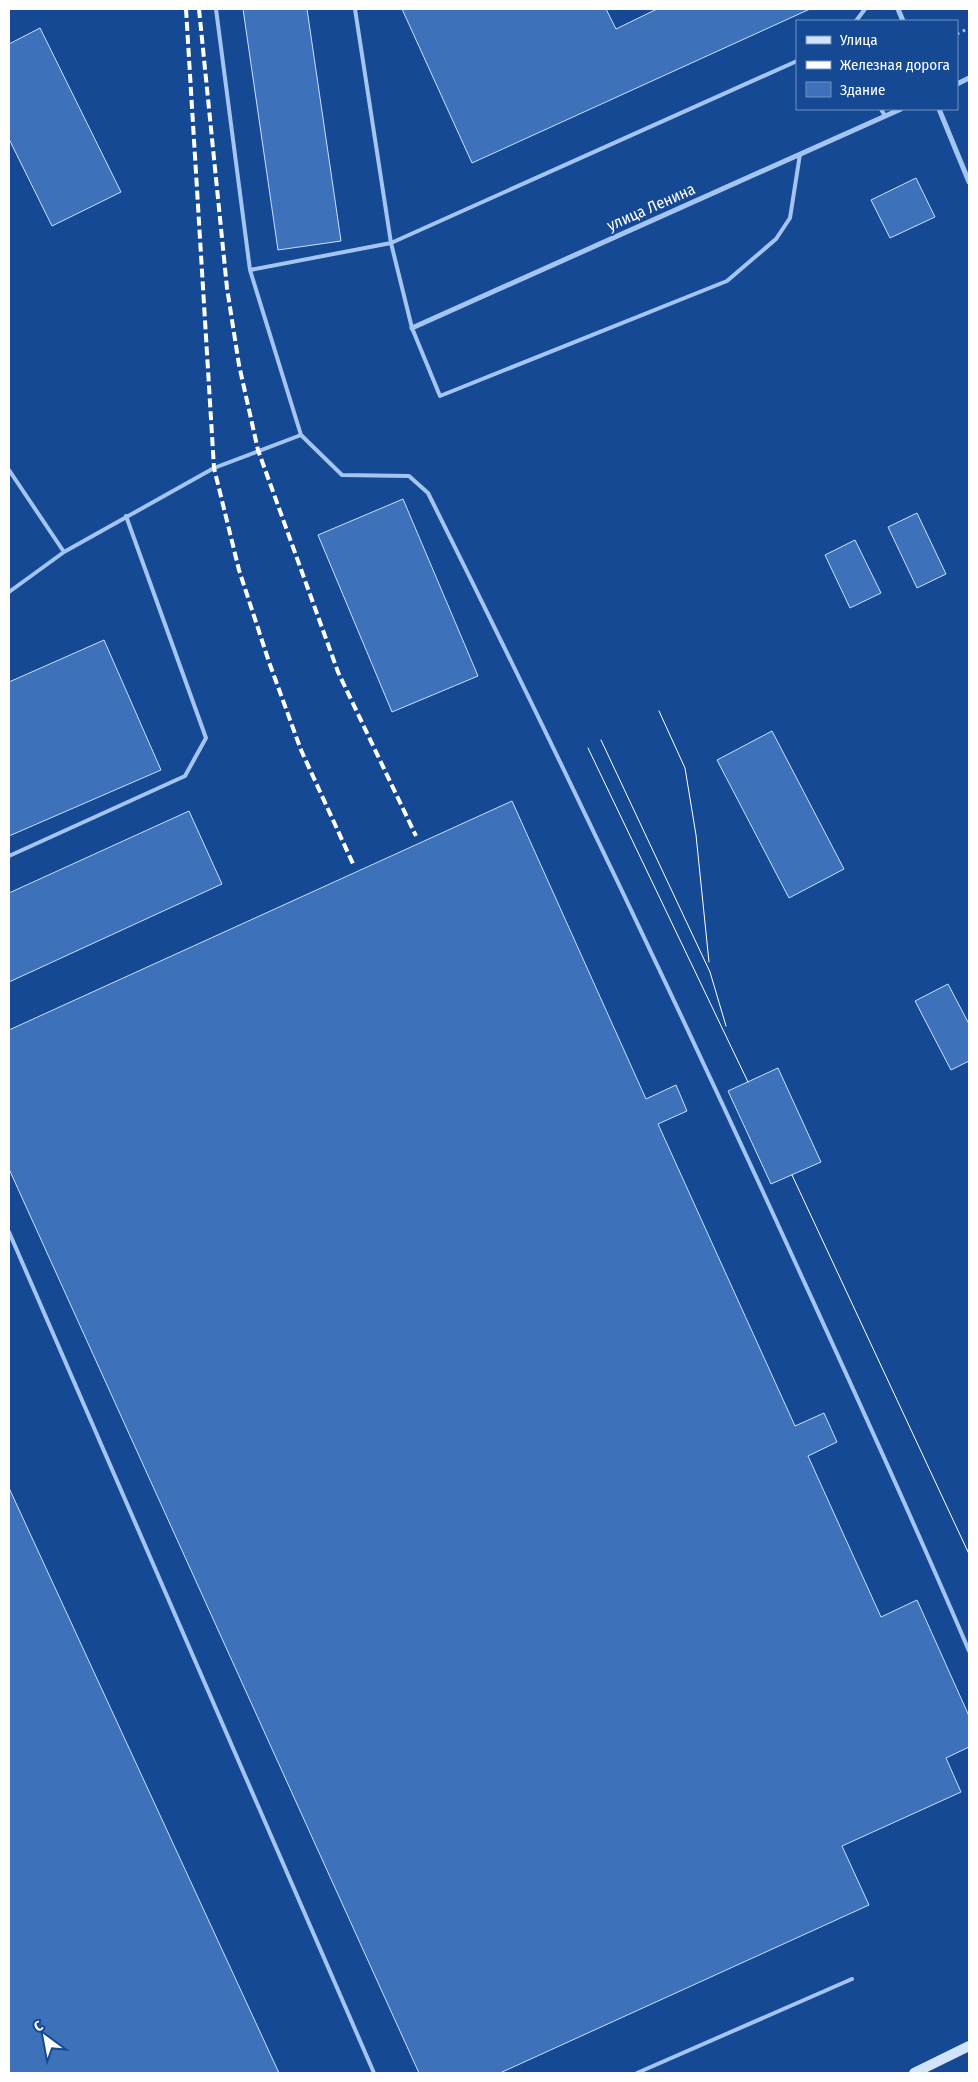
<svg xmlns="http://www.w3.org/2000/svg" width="978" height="2082" font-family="'Fira Sans Condensed',sans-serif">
  <rect width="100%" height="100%" fill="#154993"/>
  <path fill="#3d72bb" stroke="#cbe0fc" d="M243,9H307L341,241L278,250Z
    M402,9H606L616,29L657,9H810L472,163Z
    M40,28L121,192L52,226L9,139V44Z
    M916,178L935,217L890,238L871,200Z
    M403,499L478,676L392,712L318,535Z
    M917,513L946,574L917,588L888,527Z
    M855,540L881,593L850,608L825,555Z
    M104,640L161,770L9,836V682Z
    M772,731L844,869L789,898L717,760Z
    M512,801L646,1099L676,1085L687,1111L658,1124L795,1426L824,1413L837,1442L808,1456L881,1617L917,1600L969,1716V1747L946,1758L961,1792L842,1846L869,1905L500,2073H419L9,1169V1030Z
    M189,811L222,884L9,982V893Z
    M948,984L969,1024V1061L951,1070L915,1001Z
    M778,1068L821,1162L771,1184L728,1091Z
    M9,1488L279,2073H9Z"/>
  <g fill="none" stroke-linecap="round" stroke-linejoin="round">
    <path stroke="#a4c5f1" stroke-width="3" stroke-dasharray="2.5 4" stroke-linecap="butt" d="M957,34L969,28"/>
    <path stroke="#a4c5f1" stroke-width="4" d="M216,9L250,270L301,435L342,475L409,476L428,493C555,748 678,1005 796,1264C855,1393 914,1521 969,1651
      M355,9L391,243L412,328L440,396L727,281L776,239L790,218L800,154
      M856,21L865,9
      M881,109L885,116
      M250,270L391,243L797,61
      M9,470L64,552L9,592
      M64,552L214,468L301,435
      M9,856L185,776L206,738L126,516
      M9,1232L374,2073
      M637,2073L852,1979"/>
    <path stroke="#a4c5f1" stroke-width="5" d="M898,9L903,21
      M957,84L969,78
      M939,109L969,182
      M412,328L901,109"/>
    <path stroke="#d2e3fc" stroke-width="10" d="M914,2073L969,2046"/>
    <path stroke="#fff" stroke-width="1" d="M659,711L685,768L696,835L709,962
      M601,740L710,972L726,1026
      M588,748L748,1082
      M792,1175L969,1554"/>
    <path stroke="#fff" stroke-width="4" stroke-dasharray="9 4" stroke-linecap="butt" d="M186,9L214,468L239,570L269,662L301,750L354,866
      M199,9L227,288L239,365L258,450L338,672L416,836"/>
  </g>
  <g text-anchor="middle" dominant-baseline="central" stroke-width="4" stroke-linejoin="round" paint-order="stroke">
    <g font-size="16" fill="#fff" stroke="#154993">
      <text transform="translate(651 207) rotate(-24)">улица Ленина</text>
    </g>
  </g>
  <rect width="978" height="2082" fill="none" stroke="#ffffff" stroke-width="20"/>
  <rect x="796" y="20" width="162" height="90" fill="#154993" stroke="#7392be"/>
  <rect x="806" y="36" width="25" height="8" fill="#d2e3fc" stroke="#7392be"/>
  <text x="840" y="45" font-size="15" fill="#ffffff">Улица</text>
  <rect x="806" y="61" width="25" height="8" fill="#ffffff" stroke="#7392be"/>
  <text x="840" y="70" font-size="15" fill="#ffffff">Железная дорога</text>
  <rect x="806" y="82" width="25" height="15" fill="#3d72bb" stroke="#7392be"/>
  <text x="840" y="95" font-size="15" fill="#ffffff">Здание</text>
  <g transform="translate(45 2037) rotate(328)" stroke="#154993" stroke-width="4" paint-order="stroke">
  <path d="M0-4L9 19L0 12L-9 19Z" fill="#ffffff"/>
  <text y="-8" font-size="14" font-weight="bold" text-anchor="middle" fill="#ffffff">С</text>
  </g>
</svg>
